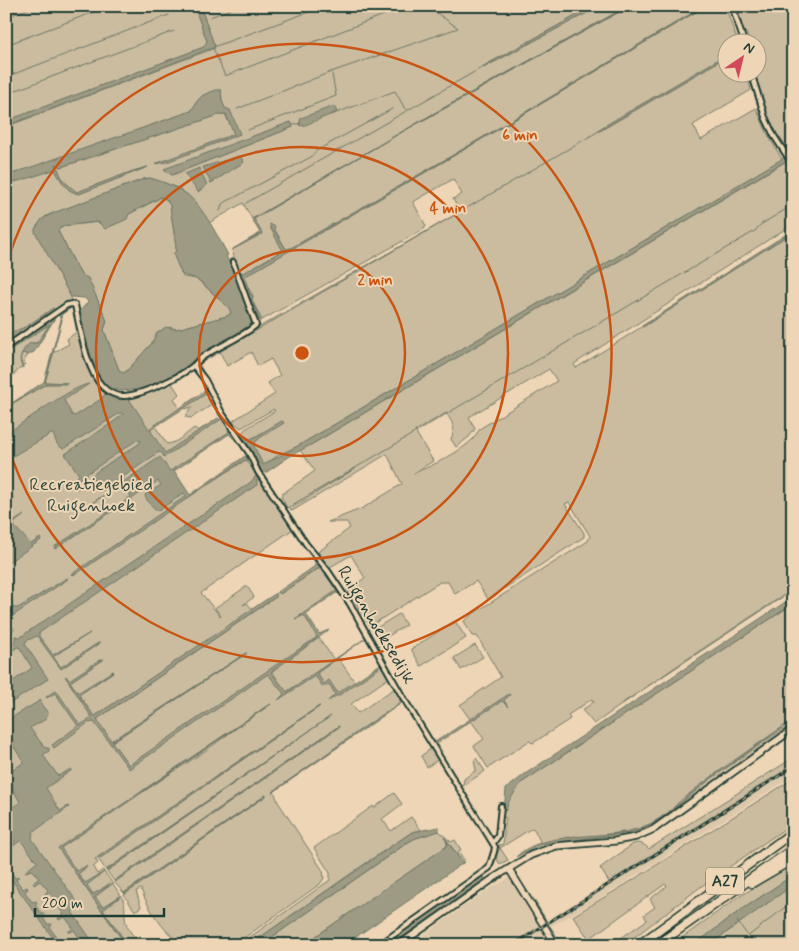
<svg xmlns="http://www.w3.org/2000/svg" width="799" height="951" font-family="Mynerve,sans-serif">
  <rect width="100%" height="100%" fill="#edd5b5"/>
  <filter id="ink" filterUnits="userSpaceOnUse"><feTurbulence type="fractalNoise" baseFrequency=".02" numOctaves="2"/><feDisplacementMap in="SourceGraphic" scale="10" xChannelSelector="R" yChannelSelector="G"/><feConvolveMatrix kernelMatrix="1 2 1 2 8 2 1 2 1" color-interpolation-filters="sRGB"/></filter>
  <g filter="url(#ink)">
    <path fill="#dcc8aa" d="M793,765V776L594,902L551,926L548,920Z
      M511,877L551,945H410L486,891Z"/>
    <path fill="#cbbca0" stroke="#757c6a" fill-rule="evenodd" d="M6,6H194L207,41L204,47L12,119L13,124L215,48L200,6H594L482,67L483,68L600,6H628L431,115L252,219L243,203L209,223L189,196L176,187L150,178L144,179L46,216L35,229L71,297V302L65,304L6,343ZM221,90L222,101L225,109L230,110L235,136L225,114H222L61,167L57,164C58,176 67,184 77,193L133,171L147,167L79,194L69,190L55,170L29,169L191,111L198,100L203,95ZM291,122L293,127L172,175L165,170ZM239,156L244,162L211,183L208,175L229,160Z
      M630,6H704L455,154L291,248L286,249L274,228L270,227L283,250L243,273H239L232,250L262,234L254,219L400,133Z
      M706,6H725L738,42H726V55L600,129V131L726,57V72L747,73L751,90L693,125L701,140L756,108L768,135L782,159L298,446L280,454L264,465L261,463L253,444L261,437L283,423V421L251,439L244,440L240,436L245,429L275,411L274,409L241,428L233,422L234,420L275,394L268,383L280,375L271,359L258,366L251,352L227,366L219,350L460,212L453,199L462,194L453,179L413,202L426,226L424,229L262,320L252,300L253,297L243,277L443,162Z
      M749,6H793V153L790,152C785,146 780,139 776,134C763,116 759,93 755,73L756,72V42H748L747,34L743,30L739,13Z
      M785,162L793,174V224L574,364L576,368L793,232V589L681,663L594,724L582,710L594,702L592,699L568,715L570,719L533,743L529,741L488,768L474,746L484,739L460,705L501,677L477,636H472L464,621L471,615L588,541L590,536L569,502L565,504L584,533V537L488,599L476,581L455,594L448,582H440L370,626L347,590L365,578L351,555L330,567L318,552L350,528L347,522H328L363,508L402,484L387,454L292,511L290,509L356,468L287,508L281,496L282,494L315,471L300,450L314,443ZM549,369L557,381L481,428C478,431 476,435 474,438C461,452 432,466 414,473L433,461L415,431L446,413C453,423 456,428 451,439L456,447L469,437L475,429L469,417Z
      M162,197L166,199L170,205L176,247L175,253L183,277L197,279L229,308L231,313L227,316L181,328L175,329L170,327L157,333L152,343L127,371L123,373L119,370L104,330L107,321L88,279L81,275L58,231L62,226L99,222L129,214Z
      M50,324L37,343H30L25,349L24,353L28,355L24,361L25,364L13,375L6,369V352Z
      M78,331L94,378L103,389L116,397L129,399L171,382L179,394L174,399L180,409L155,426L167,444C178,443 186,434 194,428L199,431L202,428L204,429L223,418L231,430H228L229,432L173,469L190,496L246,460L293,529L201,593L221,617L215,608L247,586L254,597L243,605L247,603L253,610L95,716H94L79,695L113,672L78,693L70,682L103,660H100L69,681L66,676L128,767L131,764L129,766L112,742L246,653L111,741L97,719L276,597L275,594L278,592L280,594L318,569H321L337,591L296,619L304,615L318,637L152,751L269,672L283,688L272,671L319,638L334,660L286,692L287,694L338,658L355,682L382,663L390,677L351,704L358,713L395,688L403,700L402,701L401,699H399L401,702L272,792L274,791L278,802L323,871L324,878L320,884L234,945H177L179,943C162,928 149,911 141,889L136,891L141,907L135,911L124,895L266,795L124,893L114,882L339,726L114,881L98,859L320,706L95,859L98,863L93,867L97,874L103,870C110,880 118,890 123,900C126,906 124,910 125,916C125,929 135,939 145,945H128L103,910L120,896L103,907H101L95,896L110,883L93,895L86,886L87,884L85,883L78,874L87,867L86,866L75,873L126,945H10L6,939V905L10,904L9,900L12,898L9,890L6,887V407L46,384L67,383L45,382L54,352L69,344L67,339ZM268,705L208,749L143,792L142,791ZM298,739L107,871L106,870Z
      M207,389L215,403L191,418L185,417L192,407L185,409L184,406Z
      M793,604V720L720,771L682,799L668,813L650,824L639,829L618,833L584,837L574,836L541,843L534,829L532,828L500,848L508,860L500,864L496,858L493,868H491L495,855L500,849L499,845L503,844L506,818L503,817L504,811L506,810L508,801L521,783Z
      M399,614L406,625L380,641L373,630Z
      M455,621L466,638L421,666L411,649Z
      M475,645L483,657L461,670L454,658Z
      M793,722V726L656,825C650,828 644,831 638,833C613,842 569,842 542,844L630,833L655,823L713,777Z
      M432,748L439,759L427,767L421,756Z
      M476,758L485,771L463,786L464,779L476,770L474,761Z
      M793,758V765L609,882L600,868L633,844C640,842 644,844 649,849Z
      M793,779V823L699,888L624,945H611L647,920L644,915L655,907L650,899L667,886L665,884L589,939L573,916L625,885Z
      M394,793L402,804L382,819L391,831L411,817L421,830L412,832L373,858L249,945H239L330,880V873L314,848L373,806L374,808Z
      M439,831L451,842L455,840L461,850L458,852L465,861L463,863L446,839L447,846L303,945H290L284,937L283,938L288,945H261L413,839Z
      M793,863V875L734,915L694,945H672L734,900Z
      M793,885V945H709Z
      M450,902L451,903L448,907L395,945H391Z"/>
    <path fill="#9e9b84" stroke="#6b7564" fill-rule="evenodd" d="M194,6H200L215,47L6,126V121L204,47L207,41Z
      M594,6H600L483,68L482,67Z
      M628,6H630L400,133L271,208L254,219L262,233L233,249L260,233L252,219L431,115Z
      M704,6H706L443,162L244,277L251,295H253L252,300L261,321H259L239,271L243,273L283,251L270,227V224L275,227L274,230L286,249L291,248L455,154Z
      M726,55V57L599,131V129Z
      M216,90H221L222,101L225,108L230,110L240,134L235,136L167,162L155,164L234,134L226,114H222L61,167L56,164L63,181L77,192L133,171L148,167L79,194C67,192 61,181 55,170H53L26,179L6,184V176L191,111L198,100L203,95Z
      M334,106L337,112L303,126L299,125L301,118Z
      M291,122L293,127L172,175L164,169Z
      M778,137H780L790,152L793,153V161L791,159L787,160L314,443L290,456L264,474L257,476V485L254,487L39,633V636L53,655L90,633L54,656V658L61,667L98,643H100L61,669L37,636L26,641L25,644L48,679L6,706V686L32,668L20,648L18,647L6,654V647L15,641V636L21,637L26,633L251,482L260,471L253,454L244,440L245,439H251L282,421L284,423L261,437L253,444L263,465L298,446L782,159L788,154Z
      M240,156L244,162L211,183L203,167Z
      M199,168L207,185L198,192L185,174Z
      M150,178C161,181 180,188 189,196C204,209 218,237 228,255L226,256L229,262H230L252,320L250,325C233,336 214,345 197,357C190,362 184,369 176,373C160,383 121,400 105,384C93,372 85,334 80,317L79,312L88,302L85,298L71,297L35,232V229L42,219L51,214L144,179ZM161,197L166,199L170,205L176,247V251L173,254L182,275L194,278L201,282L229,308L231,313L227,316L181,328L175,329L166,327L157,333L152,343L127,371L123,373L119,370L104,330L107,321L88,278L81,275L58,231L62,226L98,222L105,229L127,219L129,214Z
      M793,230V232L643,327L642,326Z
      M53,308L55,310L6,343V335L27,326Z
      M71,308L61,315L62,320L45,382L67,383V384H46L6,407L44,382L61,320L59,315Z
      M55,318L34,352L28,355L23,353C18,358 22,363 23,368C17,359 22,350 30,343H37L50,324L10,350L8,349Z
      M89,384L64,400L72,415L75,416L101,399L105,394L117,399H129L149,429L205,391L206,394L150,430L165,453L218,418L220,420L166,456L164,457L162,453L159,452L103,491L99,489L93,479L77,489L92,478L93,475L97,471L140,443V440H137L76,481L75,480L79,475L65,454L116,420L123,414L122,413H120L63,449L57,444L53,434H51L6,460V434C23,423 72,386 89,384Z
      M229,429L237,442L229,434L174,471L190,495L245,456L248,461L244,460L79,572L73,575L72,574L186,496L184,493L159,510L155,509L146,499L145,495L161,485L158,481L124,504V502L131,496L123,484L92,503L160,457L170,471L229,432Z
      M119,505L120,506L55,549L54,547Z
      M24,515L14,523V526L31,544L40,538L41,540L6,564V527Z
      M305,548L335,586L321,569L319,568L280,594L278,592L315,566V562Z
      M67,578L68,579L8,619L14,629L12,632L6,634V598L14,608H18Z
      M336,591L340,592L359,623L340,594L336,593L306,614L319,634L329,630L271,672L287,692L367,637L317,673L324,684L329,680L337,692H339L378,666L379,668L338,696H336L328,701L335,694L329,684L323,687L315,676L278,700L284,694L268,674L129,769L94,722L88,723L54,748L52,745L78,726L55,693L47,698L46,697L56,690L80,725L92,718L65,676L69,680L100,660L104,659L70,682L78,693L111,672L114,671L79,695L94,716H95L267,599L275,594L277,596L97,719L111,741L247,653L112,742L129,765L317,637L304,615L295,619Z
      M793,597V604L521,783L509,801L506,810L504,811L506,789L525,774Z
      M509,694L510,695L504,700L508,707L502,701L437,743L442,752H440L435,742Z
      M400,698L403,702L272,793L357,732L401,702Z
      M41,700V704L48,713L46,719L30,728L45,748H49V751L43,755L58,776L71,769L72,770L46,788L60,811L68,806L69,807L33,832L32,839L80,906L72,912L95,945H84L74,930L69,933L68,932L73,928L65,917L59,920L58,918L64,915L58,906L51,909L50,907L56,903L55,898L49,893L43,897L48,890L40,881L34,885L33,883L39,878L32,870L25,872L37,862L21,841H20L9,849L8,848L15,841L6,830V812L20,802L9,782H6V775L24,762L11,743L9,742L6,744V721Z
      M271,704L61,848L76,871L87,866L78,874L85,883L104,872L87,885L93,894L112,884L95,897L103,907L120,897L103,910L128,945H126L58,848Z
      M320,706L99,859L98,857L319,706Z
      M331,716L107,871L106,870Z
      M793,720L708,781L663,818L637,831L628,833L542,844L516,857C543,829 604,841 640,828C665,820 682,799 702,784C731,762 762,741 793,720Z
      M339,726V727L115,882L114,881Z
      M266,795V796L125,894L124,893Z
      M439,827V831L416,838L408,842L261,945H249L412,832Z
      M444,837L463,863L344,945H303L447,846L448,844Z
      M6,865L15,878L19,877L16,880L23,889L27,887L28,889L25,892L32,902L36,901L37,903L35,905L40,912L45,914L42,916L47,924H52L50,928L57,938L61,937L59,941L62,945H58L6,872Z
      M793,875V885L709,945H694L734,915Z
      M483,876L485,877L484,879L391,945H384Z"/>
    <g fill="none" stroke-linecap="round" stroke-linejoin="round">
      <path stroke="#6b7564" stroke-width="1" d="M6,17L36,6
        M210,17L239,6
        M740,19L742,26
        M6,45L110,6
        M213,45L216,46L325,6
        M213,48L225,76L407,6
        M755,75L759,88
        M6,77L169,15
        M761,93L767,115L776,132
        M6,94L174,31
        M237,109L331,72L458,28L427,6
        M331,115L395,91L405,109
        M293,125L301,123
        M248,130L336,96L332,74
        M246,203L483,67
        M220,211L222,204L311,157L316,151L392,109
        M245,439L223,409L199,364L599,131
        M263,473L286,509L755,231L760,225L793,205
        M344,589L346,591
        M621,704L793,590
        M533,898L546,920
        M737,921L755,945
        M550,926L562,945
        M737,945L793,901"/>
      <g stroke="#1f3d34" stroke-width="8">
        <path id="street" d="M732,6L744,42
          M751,72L765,117L774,136L793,165
          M6,347L67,305L72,304L75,305C80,327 86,371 103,387C108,392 116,396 123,396C140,396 180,377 193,366C197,363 199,359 204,356C221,345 241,338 256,325L233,262
          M194,366L205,380L222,413L249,453L258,472L306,544L328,571L350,604L401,694L495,847L494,852L489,868L379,945
          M493,843L498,836L501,806"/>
      </g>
      <g stroke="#1f3d34" stroke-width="9">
        <path id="secondary" d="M509,869L556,945
          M399,945L494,878L531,855L556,846L615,841L636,837L654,829L793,729"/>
      </g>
      <g stroke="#1f3d34" stroke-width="11">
        <path id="highway" d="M752,883L793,859
          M639,945L793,832
          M657,945L793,849"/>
      </g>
      <use href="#street" stroke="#edd5b5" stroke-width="4"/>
      <use href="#secondary" stroke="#edd5b5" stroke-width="5.5"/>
      <use href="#highway" stroke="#edd5b5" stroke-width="8"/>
      <g stroke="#1f3d34" stroke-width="3">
        <path id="rail" d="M513,945L793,767"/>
      </g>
      <use href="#rail" stroke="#edd5b5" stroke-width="1" stroke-dasharray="4" stroke-linecap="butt"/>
    </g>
  </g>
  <g fill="none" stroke="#ca5512" stroke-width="2.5">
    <circle cx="302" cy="353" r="103"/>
    <circle cx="302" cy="353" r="206"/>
    <path d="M7 263A309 309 0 1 1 7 443"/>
  </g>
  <g text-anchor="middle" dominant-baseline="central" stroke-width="4" stroke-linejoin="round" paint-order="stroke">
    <rect fill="#edd5b5" stroke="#5d6b5b" stroke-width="1" x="706" y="867.5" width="38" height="27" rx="4"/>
    <g font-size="16" font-weight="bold" fill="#1f3d34">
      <text x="725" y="881">A27</text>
    </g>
    <g font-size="18" fill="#304a3f" stroke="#edd5b5">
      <text x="91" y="485">Recreatiegebied<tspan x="91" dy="21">Ruigenhoek</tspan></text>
    </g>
    <g font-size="18" fill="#1f3d34" stroke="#edd5b5">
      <text transform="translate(376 625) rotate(59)">Ruigenhoeksedijk</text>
    </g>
  </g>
  <circle cx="302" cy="353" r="8" fill="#ca5512" stroke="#edd5b5" stroke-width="2.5"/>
  <g font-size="15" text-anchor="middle" font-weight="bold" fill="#ca5512" stroke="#edd5b5" stroke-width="4" stroke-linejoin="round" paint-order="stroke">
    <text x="520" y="140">6 min</text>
    <text x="448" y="213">4 min</text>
    <text x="375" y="285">2 min</text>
  </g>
  <rect width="799" height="951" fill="none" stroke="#edd5b5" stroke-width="25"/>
  <rect x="12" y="12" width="774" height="926" fill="none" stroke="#1f3d34" stroke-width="2" filter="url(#ink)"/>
  <g transform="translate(742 58) rotate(35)"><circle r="24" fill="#edd5b5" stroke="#9b9881"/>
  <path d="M0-4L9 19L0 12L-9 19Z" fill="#d1495b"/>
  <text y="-8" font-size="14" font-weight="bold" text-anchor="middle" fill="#1f3d34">N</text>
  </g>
  <path d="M35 908v8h129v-8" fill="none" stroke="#1f3d34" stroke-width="2.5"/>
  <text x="42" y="908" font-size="15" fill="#1f3d34" stroke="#edd5b5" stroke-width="4" paint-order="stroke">200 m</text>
</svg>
